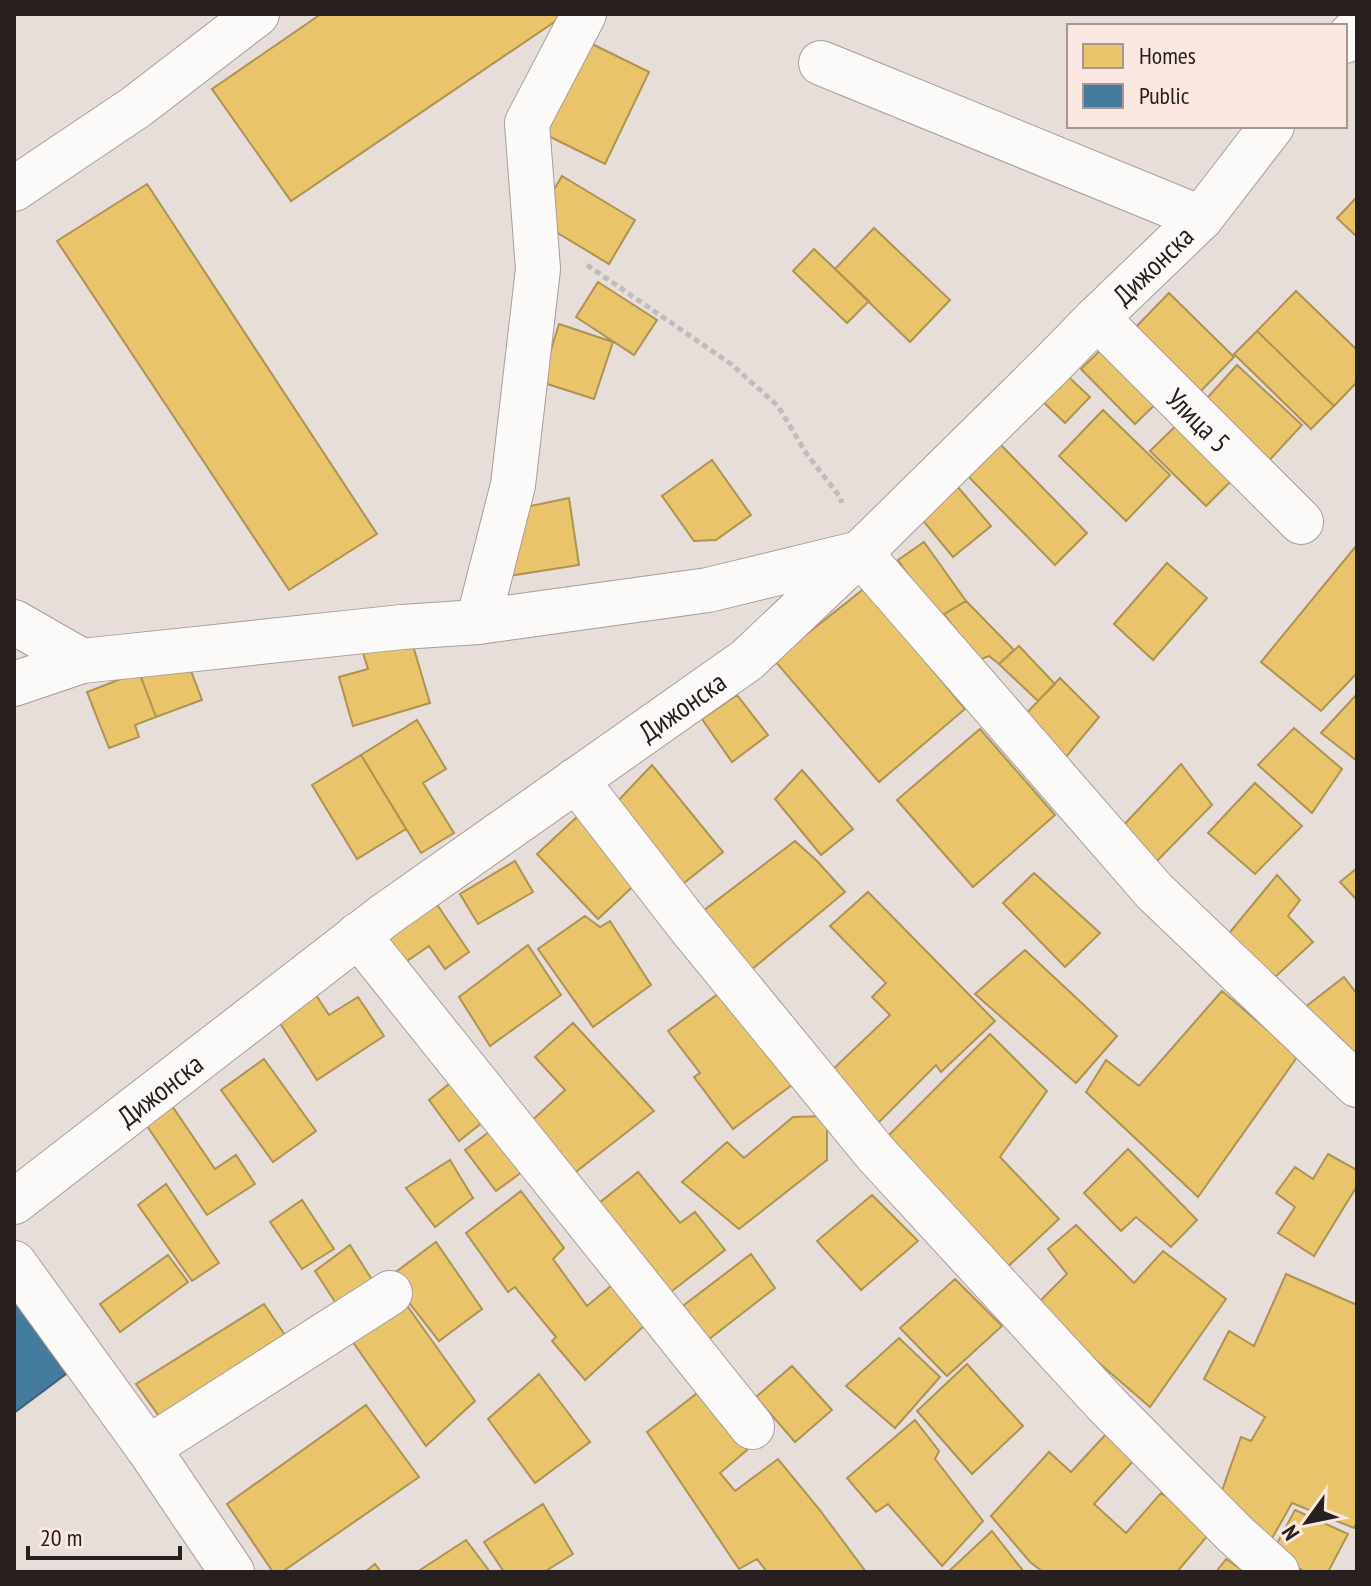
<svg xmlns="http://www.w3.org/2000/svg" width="1371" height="1586" font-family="'PT Sans Narrow',sans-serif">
  <rect width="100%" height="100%" fill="#e7ddd9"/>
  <path fill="#e9c46a" stroke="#af9353" stroke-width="2" d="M321,14H566L291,201L212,89Z
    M576,36L649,72L605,164L532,128Z
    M562,176L635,220L609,264L536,220Z
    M147,184L377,534L289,590L57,241Z
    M1357,197V237L1337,218Z
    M874,228L950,300L910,342L835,269Z
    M814,249L869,301L847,323L793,271Z
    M598,282L657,320L634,355L576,317Z
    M1296,291L1357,350V382L1334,406L1257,331Z
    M1169,293L1234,357L1194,398L1129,334Z
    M559,324L613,342L594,399L541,382Z
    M1257,331L1334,406L1311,429L1234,354Z
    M1111,340L1164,396L1135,424L1081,369Z
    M1237,365L1302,425L1263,467L1199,407Z
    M1058,367L1090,397L1065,423L1034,393Z
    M1103,410L1170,475L1126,521L1059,456Z
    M1188,414L1243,469L1206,506L1150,451Z
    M992,436L1087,533L1055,565L959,467Z
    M712,460L751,515L716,540L694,541L662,496Z
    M957,486L991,526L953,557L920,517Z
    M569,498L579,565L496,578L516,509Z
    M924,542L966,601L938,618L898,560Z
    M1356,546L1357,673L1321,711L1261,662Z
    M1167,563L1207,598L1153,660L1114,624Z
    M865,588L965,709L879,782L774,660Z
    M966,601L1014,650L999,664L989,656L979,660L944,614Z
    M411,639L430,703L353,726L339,677L368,669L363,653Z
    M1019,646L1055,684L1038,701L999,664Z
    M185,655L202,700L156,717L139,672Z
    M139,672L156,717L135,725L139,737L109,748L87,692Z
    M1060,678L1099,717L1061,763L1020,720Z
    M1357,694V761L1321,733Z
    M737,695L768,735L732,762L702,719Z
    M417,720L446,769L423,783L454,833L421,853L361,755Z
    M1294,728L1342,769L1312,813L1258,765Z
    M980,729L1055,815L973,887L897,800Z
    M361,755L406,829L357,859L312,785Z
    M1181,764L1212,805L1152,866L1119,830Z
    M652,765L723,852L675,890L613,806Z
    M802,770L853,829L821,855L775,799Z
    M1255,783L1302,826L1255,874L1208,833Z
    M578,816L639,881L598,919L537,854Z
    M795,841L817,861L845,892L745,975L699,914Z
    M515,861L533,892L478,924L460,894Z
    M1357,868V900L1340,882Z
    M1034,873L1100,933L1065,967L1003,903Z
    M1277,875L1300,900L1288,916L1313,942L1272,980L1226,937Z
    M868,892L995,1021L941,1072L936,1065L876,1125L829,1073L890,1015L872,997L886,983L830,926Z
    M434,900L469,952L445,969L429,946L394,970L374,941Z
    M585,916L600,927L610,921L651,985L593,1027L538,949Z
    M528,945L561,995L490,1046L459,997Z
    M1025,950L1117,1036L1076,1083L975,994Z
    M1344,977L1357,994V1067L1300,1011Z
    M726,988L796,1082L733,1129L694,1077L700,1073L668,1031Z
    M312,989L329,1015L358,997L384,1036L317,1080L274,1014Z
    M1222,991L1298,1056L1198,1197L1086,1092L1106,1060L1139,1086Z
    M573,1023L654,1111L568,1178L527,1125L565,1090L535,1057Z
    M990,1034L1047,1091L1000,1157L1059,1219L1001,1273L879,1145Z
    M264,1059L316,1131L273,1162L221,1090Z
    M459,1076L488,1118L459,1141L429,1100Z
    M166,1097L215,1169L236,1155L255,1184L207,1215L139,1114Z
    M827,1116V1160L739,1229L682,1182L727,1142L744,1158L793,1117Z
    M500,1124L530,1166L496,1191L465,1150Z
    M1128,1149L1197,1220L1171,1247L1136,1217L1121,1231L1084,1193Z
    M1328,1154L1357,1170V1186L1314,1256L1278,1233L1295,1207L1276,1193L1295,1167L1313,1179Z
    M450,1160L473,1198L435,1227L406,1188Z
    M638,1172L680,1223L695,1212L725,1250L659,1301L589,1211Z
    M166,1184L219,1263L192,1281L138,1205Z
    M521,1191L564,1248L553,1259L587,1306L612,1285L644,1326L585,1380L552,1341L556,1337L515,1287L508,1292L466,1233Z
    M872,1195L918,1241L861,1290L817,1241Z
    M302,1200L334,1249L302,1269L270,1222Z
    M1076,1225L1134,1283L1163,1251L1226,1299L1150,1407L1034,1307L1067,1274L1048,1249Z
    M436,1242L482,1309L439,1341L389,1277Z
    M350,1245L376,1286L341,1311L315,1271Z
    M751,1254L775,1288L699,1347L671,1315Z
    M168,1255L188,1282L120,1332L100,1304Z
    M1286,1274L1357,1305V1522L1354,1528L1292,1503L1271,1540L1218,1502L1241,1437L1251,1441L1265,1417L1204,1379L1229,1331L1254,1346Z
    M955,1279L1002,1326L947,1376L900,1328Z
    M403,1300L475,1401L426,1446L350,1338Z
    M264,1304L291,1344L169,1430L136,1384Z
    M899,1338L940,1377L895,1428L846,1386Z
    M967,1364L1023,1426L972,1474L917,1411Z
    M792,1366L832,1410L795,1442L756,1397Z
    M539,1374L590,1442L535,1483L488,1419Z
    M700,1391L747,1450L720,1473L735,1491L778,1459L819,1509L866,1572H767L757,1559L739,1569L647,1432Z
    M366,1405L419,1477L282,1572H273L227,1504Z
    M915,1420L939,1451L935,1459L983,1521L942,1566L888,1504L876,1512L847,1478Z
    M1108,1432L1136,1458L1094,1504L1126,1533L1161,1493L1214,1528L1177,1572H1043L1030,1562L991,1516L1049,1452L1071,1472Z
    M543,1504L573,1554L544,1572H504L484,1542Z
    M1295,1510L1348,1534L1328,1572H1305L1273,1551Z
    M992,1531L1024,1572H948Z
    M466,1540L490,1572H417Z
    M1226,1559L1245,1572H1216Z
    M375,1564L381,1572H365Z"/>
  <path fill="#457b9d" stroke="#3c6077" stroke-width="2" d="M14,1287L74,1368L14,1413Z"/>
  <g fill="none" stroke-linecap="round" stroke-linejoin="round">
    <g stroke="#a69e9a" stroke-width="46">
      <g id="minor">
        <path d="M1345,41L1357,29"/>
        <path d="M821,63L1201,218"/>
        <path d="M14,189L136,107L257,14"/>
        <path id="s1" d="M1097,318L1301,522"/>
        <path d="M14,622L82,661"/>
        <path d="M478,622L513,485L538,269L527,123L584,14"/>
        <path d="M14,684L82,661L402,627L478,622L708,590L860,553L1154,891L1357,1085"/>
        <path d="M576,780L690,927L876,1154L1106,1404L1235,1534L1277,1572"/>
        <path d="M358,935L752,1427"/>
        <path id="s2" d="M14,1202L385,915L747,660L860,553L1050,366L1097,318L1201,218L1272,126"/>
        <path d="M14,1263L148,1448L232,1572"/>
        <path d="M148,1448L390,1293"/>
      </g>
    </g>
    <path stroke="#c1bdbb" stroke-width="5" stroke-dasharray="6 4" stroke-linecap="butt" d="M587,265L731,364L778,406L806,453L840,497L842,503"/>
    <use href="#minor" stroke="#fbfaf9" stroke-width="44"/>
  </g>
  <g text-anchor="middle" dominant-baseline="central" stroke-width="8" stroke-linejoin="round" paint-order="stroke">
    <g font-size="28" fill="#27201e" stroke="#fae7e0">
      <text stroke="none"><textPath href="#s2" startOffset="1478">Дижонска</textPath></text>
      <text stroke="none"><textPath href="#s1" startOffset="144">Улица 5</textPath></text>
      <text stroke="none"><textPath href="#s2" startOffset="832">Дижонска</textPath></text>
      <text stroke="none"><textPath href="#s2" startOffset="184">Дижонска</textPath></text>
    </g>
  </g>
  <rect width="1371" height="1586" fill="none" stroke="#27201e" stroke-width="32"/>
  <rect x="1067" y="24" width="280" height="104" fill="#fae7e0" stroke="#a69792" stroke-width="2"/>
  <rect x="1083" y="44" width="40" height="24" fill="#e9c46a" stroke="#a69792" stroke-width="2"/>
  <text x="1139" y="64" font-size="24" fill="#27201e">Homes</text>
  <rect x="1083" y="84" width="40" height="24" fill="#457b9d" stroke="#a69792" stroke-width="2"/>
  <text x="1139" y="104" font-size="24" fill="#27201e">Public</text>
  <g transform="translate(1307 1522) rotate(237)" stroke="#fae7e0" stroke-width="6" paint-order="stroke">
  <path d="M0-6L14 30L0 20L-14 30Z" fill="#27201e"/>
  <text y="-12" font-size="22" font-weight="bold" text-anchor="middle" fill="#27201e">N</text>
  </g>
  <path d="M28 1546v12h152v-12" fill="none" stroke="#27201e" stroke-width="4"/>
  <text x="40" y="1546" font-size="24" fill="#27201e" stroke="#fae7e0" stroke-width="6" paint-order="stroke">20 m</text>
</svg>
